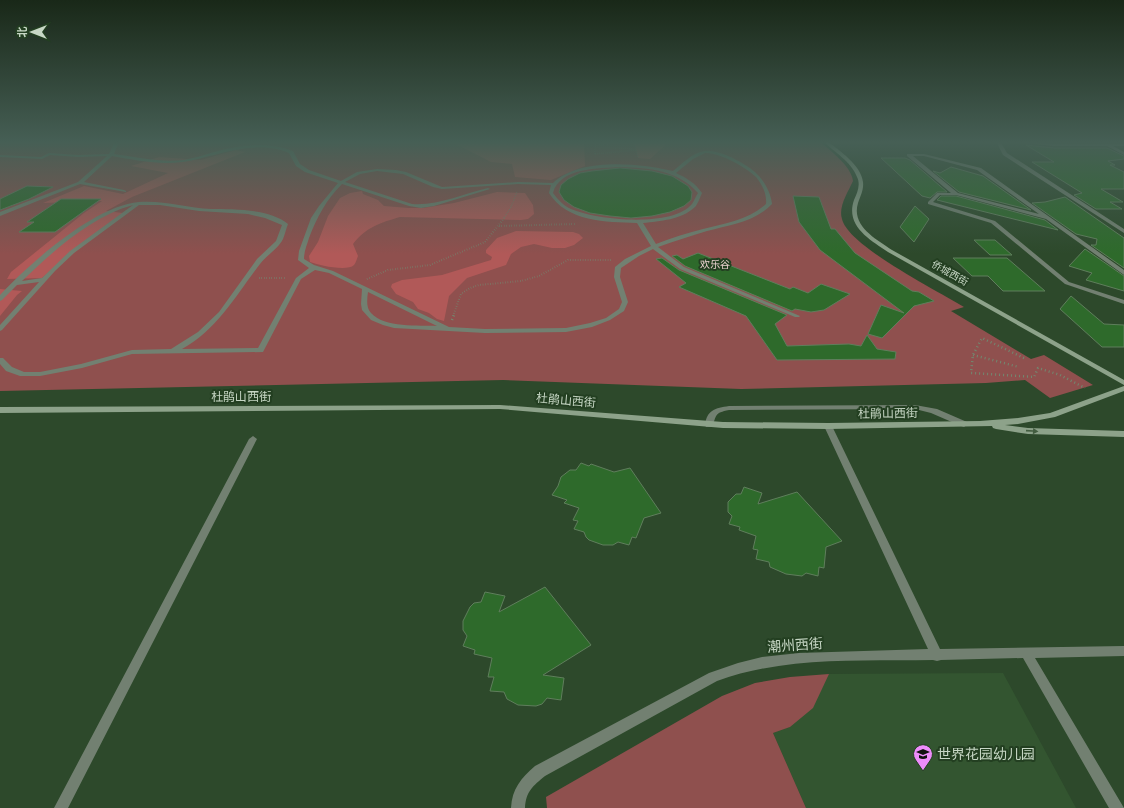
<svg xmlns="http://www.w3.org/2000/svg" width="1124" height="808" font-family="Mulish,'Noto Sans SC',sans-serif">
  <rect width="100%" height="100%" fill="#2d492b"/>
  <path fill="#335530" d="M1003,673L1076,808H806L773,733L790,727L821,689L829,674Z"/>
  <path fill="#8f504e" d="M0,141H819C830,150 852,167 853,181C848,192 838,207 842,219C848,246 938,291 964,307L951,311L1031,359L1044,355L1093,385L1050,398L1025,380L986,383L741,389L503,380L0,391Z
    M829,674L813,708L790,727L773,733L806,808H547L546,797L722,696L755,683L790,677Z"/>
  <path fill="#b15958" d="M450,141H584L585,166L551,180L515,177L512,164L491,162Z
    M634,141H670L650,159L638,158Z
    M236,150L245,152L132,197L106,211L123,213L86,240L42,278L7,279L11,272L84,213L102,201L43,203L84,186L123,194L168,173L131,166L159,157L201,160Z
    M362,191L363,194L378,200L384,206L409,208H423L454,203L497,192L525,193L533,205L534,214L528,219L521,220L400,217C380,223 366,227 353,244L358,256C357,258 356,263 354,265C347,272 318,265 310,262L309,256L318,242L328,216L340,198L350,193Z
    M516,231L573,232L579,234L583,238L574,245L565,248H552L534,244L521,247L511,254L506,265L467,278L449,296L444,321L437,319L429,313L418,309L413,302L396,294L391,287L392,284L402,280L442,275L491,260L492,257L486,253V250L497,238Z
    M0,289L22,291L17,295L0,316Z"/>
  <path fill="#2e6a2b" stroke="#5f7e5c" d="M1067,141H1115L1119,142H1071Z
    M1026,145L1054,148H1107L1124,156V159L1108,161L1115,165H1110L1124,172V189H1101L1123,202H1110L1122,209H1096L1074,195L1082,193L1032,162H1054Z
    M881,158H905L910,160L947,192H937L930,198L922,196Z
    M951,167L983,176L1031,210L959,192L933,171L940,173Z
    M620,168L652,171L672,176L688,186L692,192L691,200L684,206L670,212L652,216L631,218L610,216L590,213L574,207L564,200L559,192L561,185L568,179L580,173L592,171Z
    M27,186L53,187L29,199L0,210V199Z
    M793,196L819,197L831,229H835L855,253L912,291L919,292L934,301L914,306L882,338L868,334L881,305L904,313L820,250L799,222Z
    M941,196H956L1045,220L1058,230L937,200Z
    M1065,197L1124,238V268L1091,245H1096L1097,239L1076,234L1032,203L1045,202Z
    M61,199H101L55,232H19L34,222H27Z
    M915,206L929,219L914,242L900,227Z
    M974,240H995L1012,255H990Z
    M1085,249L1124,276V291L1086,280L1092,273L1069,266Z
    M698,253L790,289L793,287L808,293L821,284L850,294L824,310L811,312L795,309L792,311L685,266L672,256L677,255L683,259Z
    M662,258L679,270L787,315L775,324L787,346L849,344L861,346L867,335L877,349L896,352L895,359L777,360L746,316L679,287L686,283L656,259Z
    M953,258H1007L1045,291H1003L988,276H972Z
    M1071,296L1104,324L1124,325V347H1102L1060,309Z
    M581,463L589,466L591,464L614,472L630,468L661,513L644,518L636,538L632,537L629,545L618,542L613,545H603L589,540L586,537L584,532L574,529L578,521L573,520L579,508L564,503L567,500L552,495L558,486L561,477L570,470H576Z
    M744,487L762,493L758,504L797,492L842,541L826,547L824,568L819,567L818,576L806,573L802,576L786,574L770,567L769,562L756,559L758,550L753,549L756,536L739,530L740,527L729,524L732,516L728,512V502L736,494H741Z
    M545,587L591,645L543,675L564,678L561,700L547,698L542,704L536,706L518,705L507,699L504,692L490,691L494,677H488L492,658L474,654L475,650L463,646L467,636L463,630V621L470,607L474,603L481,602L485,592L505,596L499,612Z"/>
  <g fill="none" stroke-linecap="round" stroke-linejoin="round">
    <path stroke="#728870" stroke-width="1.5" stroke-dasharray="0.5 1.5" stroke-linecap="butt" d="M595,141V155
      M633,141L638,157
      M595,145L633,142
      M595,147L635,149
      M595,154L636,150
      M504,218L511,207L517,192"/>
    <path stroke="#728870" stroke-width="2" stroke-dasharray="0.5 2" stroke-linecap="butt" d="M499,226L575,224
      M259,278H286
      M367,279L388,270L430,265L485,242L505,217
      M453,316L461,294L470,288L479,285L521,281L539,276L568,260H611"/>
    <path stroke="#728870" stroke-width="2.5" stroke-dasharray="1 3" stroke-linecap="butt" d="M452,320L454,315
      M973,355L1019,367
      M1024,358L982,338L973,355L971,373L1034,377L1038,368L1060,375L1085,388"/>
    <path fill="#728071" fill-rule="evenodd" d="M1006,141H1017L1054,144H1124V146H1113L1124,152V155L1107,146H1054Z
      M907,154H924L981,168L1124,270V275L1046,219L956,195H940L933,202L995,221L1069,282L1124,300V304L1065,284L991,223L928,204V202L937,193H951L907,156ZM913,156H924L977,170L1039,214L958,193Z
      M915,405L937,409L967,422L968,424L964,427L961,426L931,413L915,409L729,410C714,413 717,415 712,427H706L705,425C707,410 715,408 729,406Z"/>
    <path fill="#728071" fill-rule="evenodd" d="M115,141H119L114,154C137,157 161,163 184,160C194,158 204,155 214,152C240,145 266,141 293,151L300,164L309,170L341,181L357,172L377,169L396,170L406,172L442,187L518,182L553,183C579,157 640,163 673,171C682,164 692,153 704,151C718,148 750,165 759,176C766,184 771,194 772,204C755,222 730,225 707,231C691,236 674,241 658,247L684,267L800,316L799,317H795L680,269L653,249L639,256L621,268L620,277L628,302L624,311L610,320L592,327L566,332L485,333L394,328L383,325L371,320L362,310L361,304L362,289L329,273L315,270L301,279L263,352L132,354L82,368L40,376H20L6,371L0,364V358H3L12,367L24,372H40L81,364L132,350L171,349L198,332L219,312L257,259L276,241L282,225L265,218L248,214L199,211L160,205H139L74,253L55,271L2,330L0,331V325L39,282L17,285L2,300L0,301V295C30,263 94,206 139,202C163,200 187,208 211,209C234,209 270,209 288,224C286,229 285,234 283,239C278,249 267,255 260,264C235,296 219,328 182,349L258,348L296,278L309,268L298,260L299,251L311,218L319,206L338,183L305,172L296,166L289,153C265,143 239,148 214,155C204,157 193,161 182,162C158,165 135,160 112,156L84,182L124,190L126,191V192L80,184L0,216V212L78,182L107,156L78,157L50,155L42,159L0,157V155L41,157L49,153L78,155L109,154ZM705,153C719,152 746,167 756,177C762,184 767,194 766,204C748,220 726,223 703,229C687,233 671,238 656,244L643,223C660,221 681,220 695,207C698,204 700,197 702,193C695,183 687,178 676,173L693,159ZM620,167C649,168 678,170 698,193C696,196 694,201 692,204C672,228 596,220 571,209C564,206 558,200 553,193C559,168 599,168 620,167ZM377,171L403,174L433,187L442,189L518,184L551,185L549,193C567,222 606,222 637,223L651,246L625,259L615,267L614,277L622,302L619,309L606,318L590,323L566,328L485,329L449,327L333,271L314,265L304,259C304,251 307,245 309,238C317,217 326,200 342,184L409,206L421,208L434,206L490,189L488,188C463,194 437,206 412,204L345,182L360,174ZM133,205L70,251L42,278L22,281C52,252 92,216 133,205ZM368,292L437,326C419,325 384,328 371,313C366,308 367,299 368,292Z
      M996,141H1000L1007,153L1124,229V233L1003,155Z
      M828,423L832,426L940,649L1124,646V656L1035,658L1124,808H1109L1023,658L941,660L937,661L933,660C861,661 786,656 717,681L545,776C533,786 526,791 525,808H511C512,789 521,778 535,766L709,673L738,663L762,657L799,653L928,649L824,426Z
      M253,436L257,439L68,808H54L249,439Z"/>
    <path fill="#8da28a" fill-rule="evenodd" d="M823,141H827C840,151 861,165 863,182C864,190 860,197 858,203C851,226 876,239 892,250L1124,380V385L888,252C870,240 845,226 854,200C857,193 861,185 857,177C851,161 834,152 823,141Z
      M1124,386V391L1055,417L1018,424L1005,425L1028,428L1124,431V437L1028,434L996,429L993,428L992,426L828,429L723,428L500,409L0,413V407L500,405L723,422L828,423L980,421L1018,418L1050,413Z"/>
  </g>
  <defs><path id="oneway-solid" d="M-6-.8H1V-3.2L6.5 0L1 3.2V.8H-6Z"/></defs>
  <use fill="#435d40" href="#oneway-solid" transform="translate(1032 431) rotate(4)"/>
  <linearGradient id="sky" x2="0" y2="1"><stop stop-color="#192818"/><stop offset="0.56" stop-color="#465f55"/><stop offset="1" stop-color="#465f55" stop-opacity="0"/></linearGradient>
  <rect width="1124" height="254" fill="url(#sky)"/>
  <defs>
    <g id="school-pin" transform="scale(1)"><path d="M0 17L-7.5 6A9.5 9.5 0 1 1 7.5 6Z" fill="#ed8cfa" stroke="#233f21"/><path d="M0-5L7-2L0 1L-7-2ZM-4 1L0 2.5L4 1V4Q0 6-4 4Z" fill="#111"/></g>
  </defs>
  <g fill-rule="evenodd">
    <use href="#school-pin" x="923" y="754"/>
  </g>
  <g text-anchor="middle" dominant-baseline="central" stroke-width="4" stroke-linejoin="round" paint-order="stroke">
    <g font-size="10" fill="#eed4d2" stroke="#233f21">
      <text x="715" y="264">欢乐谷</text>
    </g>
    <g font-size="10" fill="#c7d7c5" stroke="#233f21">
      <text transform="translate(950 273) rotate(29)">侨城西街</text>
    </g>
    <g font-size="12" fill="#c7d7c5" stroke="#233f21">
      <text x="241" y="396">杜鹃山西街</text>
      <text transform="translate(566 400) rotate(5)">杜鹃山西街</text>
      <text transform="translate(888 413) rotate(-1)">杜鹃山西街</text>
    </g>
    <g font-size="14" fill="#c7d7c5" stroke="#233f21">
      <text transform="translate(795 645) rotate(-4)">潮州西街</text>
    </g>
    <g font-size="14" fill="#c7d7c5" stroke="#233f21" text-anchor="start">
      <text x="937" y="754">世界花园幼儿园</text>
    </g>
  </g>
  <g transform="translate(32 32) rotate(270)" stroke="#233f21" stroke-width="3" paint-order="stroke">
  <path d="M0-3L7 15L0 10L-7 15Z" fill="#c7d7c5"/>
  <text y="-6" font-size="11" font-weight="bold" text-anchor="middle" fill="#c7d7c5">北</text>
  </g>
</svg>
